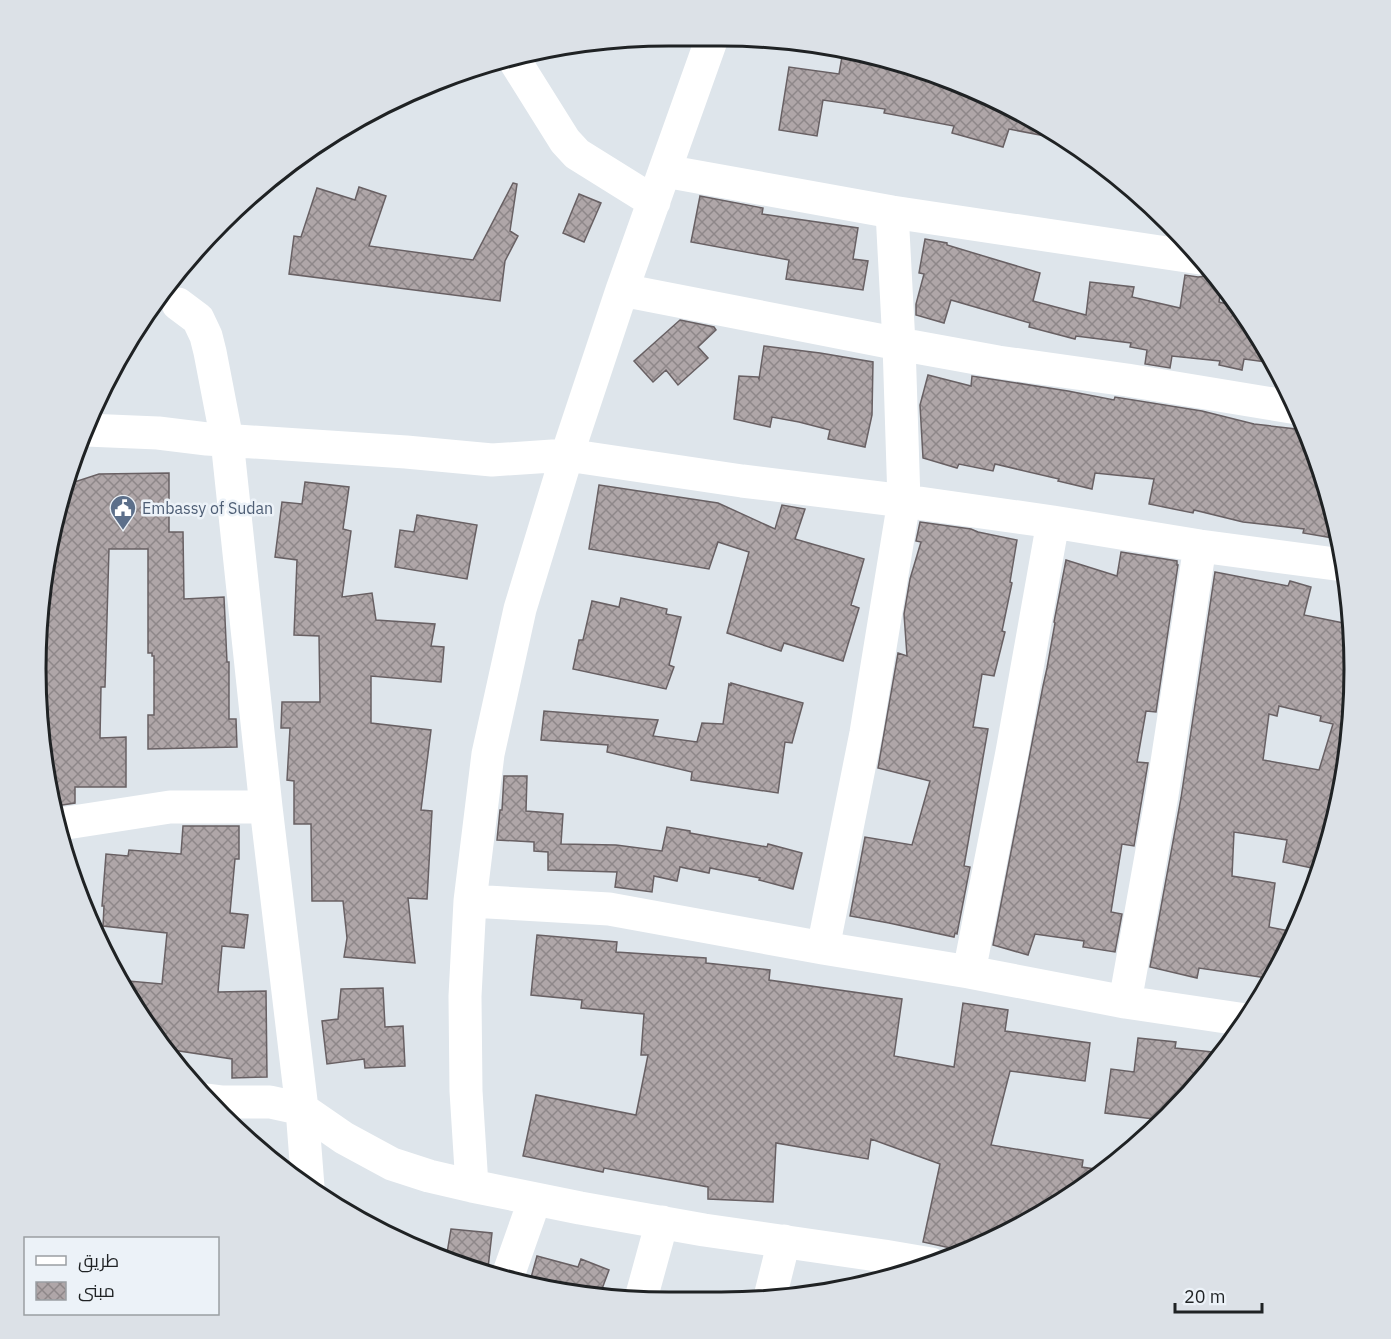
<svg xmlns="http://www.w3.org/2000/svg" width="1391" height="1339" font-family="'IBM Plex Sans',Cairo,sans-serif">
  <defs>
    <pattern id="building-cross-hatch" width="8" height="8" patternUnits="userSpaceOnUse" patternTransform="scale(1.5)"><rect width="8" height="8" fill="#afa6a8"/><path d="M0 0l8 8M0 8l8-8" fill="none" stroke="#8e8789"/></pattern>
  </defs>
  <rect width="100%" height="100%" fill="#dee5eb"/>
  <path fill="url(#building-cross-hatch)" stroke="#686063" stroke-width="1.5" fill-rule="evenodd" d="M843,51L925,70L1038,121L1056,134L1055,138L1009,129L1003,147L952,133L954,126L884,113L885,109L823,100L817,136L779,130L789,67L839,74Z
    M513,183L517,184L510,231L518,236L505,261L500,301L289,274L294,236L301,237L317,188L355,200L359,187L386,196L369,246L473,260Z
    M579,194L601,203L584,242L563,233Z
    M700,196L763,208L762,214L858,228L853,259L868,261L863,290L786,279L789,260L691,242Z
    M925,239L947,243V245L1040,273L1033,301L1086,315L1090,282L1134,287L1132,297L1180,308L1185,275L1198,277L1206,276L1210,273L1215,274L1222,281L1219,302L1238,307L1273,363L1244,359L1242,370L1219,365L1220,361L1172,356L1170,368L1145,364L1147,350L1130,347L1131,343L1076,336L1075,339L1029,327L1030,323L951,300L944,323L916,315V304L924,274L919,273Z
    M680,320L714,327L716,330L698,347L708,358L678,385L666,370L653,382L634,361Z
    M764,346L820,353L873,362L872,415L865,447L828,439L830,430L799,422L772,417L770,427L734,419L739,376L758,377L759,379Z
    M928,375L971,386L972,376L1068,391L1114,400L1115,397L1202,411L1254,424L1305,430L1333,505L1339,539L1303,533L1304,529L1243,522L1194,510L1193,513L1149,504L1154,479L1095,473L1092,489L1058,481L1059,479L995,464L993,471L959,464L957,468L923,458L920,405Z
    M169,473V532H183L184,599L224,597L227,662H229V719H236L237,747L148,749V715H154V656H152V653H148V549H109L105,687H101L100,738L126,737V787H75V803L56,806L37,711L41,599H49L48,558L65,485L99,474Z
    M305,482L349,487L343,529L351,531L342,597L372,593L376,620L435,624L431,646L444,647L441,682L371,676V723L431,730L421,810L432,811L427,899L408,898L415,963L344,957L347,938L343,901H312L311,824H294V781L287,780L290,728H281L282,702H320L319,636L294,635L297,560L275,557L282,502L302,504Z
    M599,485L718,503L775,529L782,505L805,509L795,539L864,559L851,605L859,608L843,661L784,643L781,651L727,633L749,552L718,542L709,569L589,549Z
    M417,515L477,525L467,579L395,567L400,530L414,532Z
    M920,522L971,529L978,532L1017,540L1010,582L1012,583L1002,631L1005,632L994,676L982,674L973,727L988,729L964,866L970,867L957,934L955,933L954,937L889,923L850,916L865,837L912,845L930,781L878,768L898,653L907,656L904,614L910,579L921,542L916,541Z
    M1121,552L1177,561V565H1178L1156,712L1146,711L1137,762L1148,763L1134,846L1122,844L1111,912L1122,914L1115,952L1083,947L1084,941L1035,934L1028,955L993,945L1043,686L1047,668L1055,623L1054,622L1066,560L1117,576Z
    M1215,572L1288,586L1290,581L1311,587L1304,615L1353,625L1354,628L1350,752L1322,870L1283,862L1287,840L1234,832L1232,876L1275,883L1269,927L1295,932L1274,979L1199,968L1197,978L1150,967L1181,798ZM1279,706L1321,716L1320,721L1333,724L1319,770L1263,760L1269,714L1277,716Z
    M621,598L667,609L666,614L681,617L669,665L674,667L666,689L573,669L579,640H583L592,601L619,607Z
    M731,683L803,703L792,743L785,742L778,793L691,780L692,772L607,752L608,745L541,740L544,711L658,720L653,736L697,742L702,723L723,724L729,684L731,685Z
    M504,776H527L526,811L563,814L561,844L616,845L662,851L667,827L690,831V833L767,847L768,844L802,853L793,889L759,880L760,878L710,868L709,873L680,867L677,881L654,876L652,892L615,887L617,872L548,870V852L534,851V842L497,840L500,810H502Z
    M183,826H239V859H235L230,913L248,915L244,948L222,946L218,992L266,991L267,1077L232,1078V1059L166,1049L121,986L118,980L162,984L167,933L103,926L104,906H102L106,854L128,856L129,850L181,854Z
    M537,935L617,942L616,952L706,958V963L770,970L769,980L902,999L894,1056L954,1067L963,1003L1008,1010L1005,1031L1090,1043L1085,1081L1010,1071L991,1145L1083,1160L1082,1167L1108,1171L1002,1238L964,1251L923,1242L940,1164L871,1139L868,1159L776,1143L773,1202L708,1199V1187L604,1168L603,1172L523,1156L536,1095L636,1115L648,1055H641L644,1014L581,1008L582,1000L531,995Z
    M383,988L385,1027L403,1026L405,1066L365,1068L364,1059L327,1064L322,1021L338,1019L341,989Z
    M1138,1038L1176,1042L1175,1048L1223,1053L1198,1087L1162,1120L1105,1113L1111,1069L1134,1072Z
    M451,1229L492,1233L488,1268L468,1267L446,1259Z
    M537,1256L578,1267L581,1259L609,1270L599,1297L529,1285Z"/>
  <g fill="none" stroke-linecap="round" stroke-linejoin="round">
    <path stroke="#fff" stroke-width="33" d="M513,58L565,141L577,154L654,202
      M665,171L892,212L1200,258
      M622,290L899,344L998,362L1127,380L1297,408
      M178,304L198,319L206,336L210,352L227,440L266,807L302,1109L308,1187
      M86,430L158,433L207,439L406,452L492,460L567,455L742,481L904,501L1053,522L1200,546L1343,565
      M60,824L170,807H266
      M470,901L609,909L823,948L969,972L1125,1002L1246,1020
      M823,948L866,733L904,501L899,344L892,212
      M969,972L1012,752L1053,522
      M1125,1002L1162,795L1200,546
      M207,1100L223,1102H270L302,1109L344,1138L392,1164L429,1176L472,1186L580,1208L704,1230L884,1256L931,1264
      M472,1186L466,1091L465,996L470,901L488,754L520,609L567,455L622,290L712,38
      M506,1281L535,1199
      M769,1301L784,1241
      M640,1302L662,1222"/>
  </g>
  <defs>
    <g id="civic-pin" transform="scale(1.35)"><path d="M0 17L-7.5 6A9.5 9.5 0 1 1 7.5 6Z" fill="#5c6f8a" stroke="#ecf2f8"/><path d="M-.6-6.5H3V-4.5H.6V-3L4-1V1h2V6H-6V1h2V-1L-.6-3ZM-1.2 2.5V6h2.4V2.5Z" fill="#fff"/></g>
  </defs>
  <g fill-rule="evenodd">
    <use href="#civic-pin" x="123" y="508"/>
  </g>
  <g text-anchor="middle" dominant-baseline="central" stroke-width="5" stroke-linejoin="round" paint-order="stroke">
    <g font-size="16" fill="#4e5e75" stroke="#ecf2f8" text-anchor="start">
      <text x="142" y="508">Embassy of Sudan</text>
    </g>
  </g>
  <path d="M0 0H1391V1339H0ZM669 46H721A623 623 0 0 1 1344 669V669A623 623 0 0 1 721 1292H669A623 623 0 0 1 46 669V669A623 623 0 0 1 669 46Z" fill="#dce1e7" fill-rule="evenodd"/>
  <path fill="none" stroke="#1f2224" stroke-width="3" d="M669 46H721A623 623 0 0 1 1344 669V669A623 623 0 0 1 721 1292H669A623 623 0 0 1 46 669V669A623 623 0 0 1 669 46Z"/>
  <rect x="24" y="1237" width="195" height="78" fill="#ecf2f8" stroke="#9a9fa3" stroke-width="1.5"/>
  <rect x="36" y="1256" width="30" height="9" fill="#ffffff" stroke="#9a9fa3" stroke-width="1.5"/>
  <text x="78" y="1267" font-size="18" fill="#1f2224">طريق</text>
  <rect x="36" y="1282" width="30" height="18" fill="url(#building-cross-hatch)" stroke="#9a9fa3" stroke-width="1.5"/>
  <text x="78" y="1297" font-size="18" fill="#1f2224">مبنى</text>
  <path d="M1175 1303v9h87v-9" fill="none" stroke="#1f2224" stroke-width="3"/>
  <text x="1184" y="1303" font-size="18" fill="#1f2224" stroke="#ecf2f8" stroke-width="4.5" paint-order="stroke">20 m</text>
</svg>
